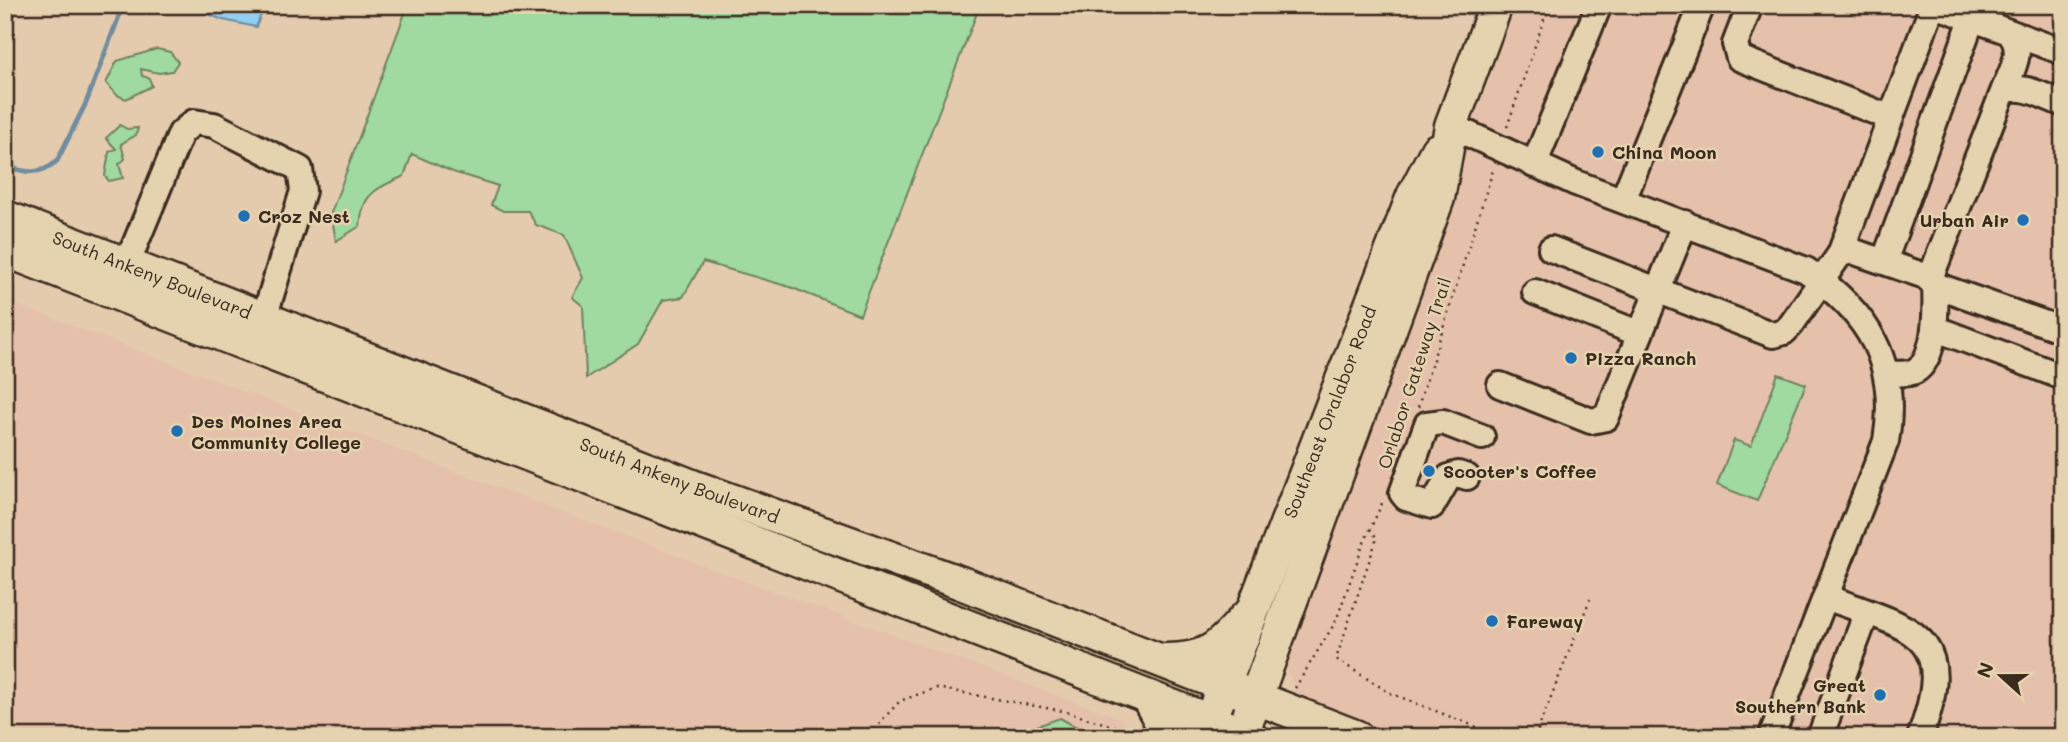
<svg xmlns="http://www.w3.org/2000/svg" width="2068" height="742" font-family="Mali,sans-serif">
  <rect width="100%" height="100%" fill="#e5cbae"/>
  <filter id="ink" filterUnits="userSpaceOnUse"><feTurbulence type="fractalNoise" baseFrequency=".0143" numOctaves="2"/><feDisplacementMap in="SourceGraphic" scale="14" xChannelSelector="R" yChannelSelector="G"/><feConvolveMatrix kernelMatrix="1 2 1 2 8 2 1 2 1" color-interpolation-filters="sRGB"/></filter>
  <g filter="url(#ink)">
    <path fill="#e5c1ab" d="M1516,5H2063V737H1375L1325,717L1297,697L1287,670L1290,634Z
      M5,300L691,561L1120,718L1135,737H5Z"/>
    <path fill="#a0daa0" stroke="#6e825f" stroke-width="2" d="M408,5H980L860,315L790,287L703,262L683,297L663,300L638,344L586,378L583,306L572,297L583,278L564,235L536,225L528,211H503L491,205L498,186L453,172L412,154L404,176C375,190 363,191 360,226L336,241L331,213Z
      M157,49L170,52L178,62L172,71L159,73L141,69L142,76L149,78L152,86L126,99L117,95L106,83L117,61Z
      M120,125L127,129L138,128L136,135L121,144L125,159L119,164L123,178L109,181L105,176L109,152L116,149L106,138Z
      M1778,374L1806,384L1757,501L1717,485L1734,440L1751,446Z
      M1060,718L1095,737H1039L1037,726Z"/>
    <path fill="#93cef3" stroke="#708c9e" stroke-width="2" d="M186,5H259L262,12L256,27L223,20Z"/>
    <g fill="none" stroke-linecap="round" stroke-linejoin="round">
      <path stroke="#708c9e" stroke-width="5" d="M5,165C24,173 41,176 57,161L86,103L119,16"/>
      <g stroke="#3b2a1e" stroke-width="30">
        <path id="minor" d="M1750,5L1735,44L1739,58L1891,118
          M1935,5L2009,32C2026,51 2011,71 2003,92
          M2009,32L2063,52
          M1451,126L1576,183L1806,270C1869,313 1899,363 1886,441L1771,737
          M1534,165L1599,5
          M1623,200L1702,5
          M1551,249L1773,335L1784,332L1791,325L1840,254L1852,251L1925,276L1935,285C1936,308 1937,358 1915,371C1908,375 1895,373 1887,374
          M1840,254L1933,5
          M1884,262L1972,19
          M127,264L181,133L194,122L214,125L300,169L303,191L264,318
          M1930,279L2003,92C2021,82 2045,97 2063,104
          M1935,285L2063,330
          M1535,292L1640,334
          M1934,328L2063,377
          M1500,385L1591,421L1606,418L1685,223
          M1467,477L1458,474L1449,477L1432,506L1406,498L1402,493L1427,424L1443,422L1482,437
          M1826,597C1911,629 1959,631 1920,737
          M1820,737L1867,612"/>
      </g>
      <g stroke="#3b2a1e" stroke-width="37">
        <g id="major">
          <path id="s1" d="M5,217L692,486L961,583L1357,737"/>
          <path d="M5,250L1251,737"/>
          <path d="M1166,660C1207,660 1219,648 1245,618"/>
          <path d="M1148,698L1169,737"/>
          <path id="s2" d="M1217,703L1413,196L1437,150"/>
          <path d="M1249,716L1438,198L1451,126L1496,5"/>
        </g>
      </g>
      <path stroke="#3b2a1e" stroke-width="2.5" stroke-dasharray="2 5" stroke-linecap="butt" d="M1507,127L1549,5
        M1418,407L1494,167
        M1370,529L1377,538L1336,659L1390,693L1502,737
        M1295,688L1336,621L1363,545L1384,499
        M872,737L882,720L900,701L936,688L1063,711L1140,734
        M1535,737L1590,599"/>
      <use href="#minor" stroke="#e5d3b0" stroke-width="24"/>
      <use href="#major" stroke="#e5d3b0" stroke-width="32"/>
    </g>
  </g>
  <g fill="#1f6fb2" stroke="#e5d3b0" stroke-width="2.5">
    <circle cx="1598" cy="152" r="7"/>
    <circle cx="244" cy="216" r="7"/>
    <circle cx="2023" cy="220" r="7"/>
    <circle cx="1571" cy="358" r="7"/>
    <circle cx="177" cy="431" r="7"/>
    <circle cx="1429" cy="471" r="7"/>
    <circle cx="1492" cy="621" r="7"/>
    <circle cx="1880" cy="695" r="7"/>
  </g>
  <g text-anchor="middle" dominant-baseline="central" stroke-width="5" stroke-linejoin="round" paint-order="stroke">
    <g font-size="18" font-weight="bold" fill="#3b2a1e" stroke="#e5d3b0" text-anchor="start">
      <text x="1612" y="152">China Moon</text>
      <text x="258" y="216">Croz Nest</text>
      <text x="2009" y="220" text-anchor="end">Urban Air</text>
      <text x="1585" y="358">Pizza Ranch</text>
      <text x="191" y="421">Des Moines Area<tspan x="191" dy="21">Community College</tspan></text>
      <text x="1443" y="471">Scooter's Coffee</text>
      <text x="1506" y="621">Fareway</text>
      <text x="1866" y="685" text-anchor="end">Great<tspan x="1866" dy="21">Southern Bank</tspan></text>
    </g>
    <g font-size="18" fill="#3b2a1e" stroke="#e5d3b0">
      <text stroke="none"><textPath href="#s1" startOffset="158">South Ankeny Boulevard</textPath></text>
      <text transform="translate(1414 373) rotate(-72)">Orlabor Gateway Trail</text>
      <text stroke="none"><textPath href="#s2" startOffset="312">Southeast Oralabor Road</textPath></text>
      <text stroke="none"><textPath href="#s1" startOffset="724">South Ankeny Boulevard</textPath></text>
    </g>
  </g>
  <rect width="2068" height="742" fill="none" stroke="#e5d3b0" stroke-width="28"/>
  <rect x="14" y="14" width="2040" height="714" fill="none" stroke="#3b2a1e" stroke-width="2.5" filter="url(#ink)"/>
  <g transform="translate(2001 676) rotate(291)" stroke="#e5d3b0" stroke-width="5" paint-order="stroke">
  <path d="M0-5L12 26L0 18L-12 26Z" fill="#3b2a1e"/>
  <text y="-10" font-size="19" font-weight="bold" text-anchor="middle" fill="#3b2a1e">N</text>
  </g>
</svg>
